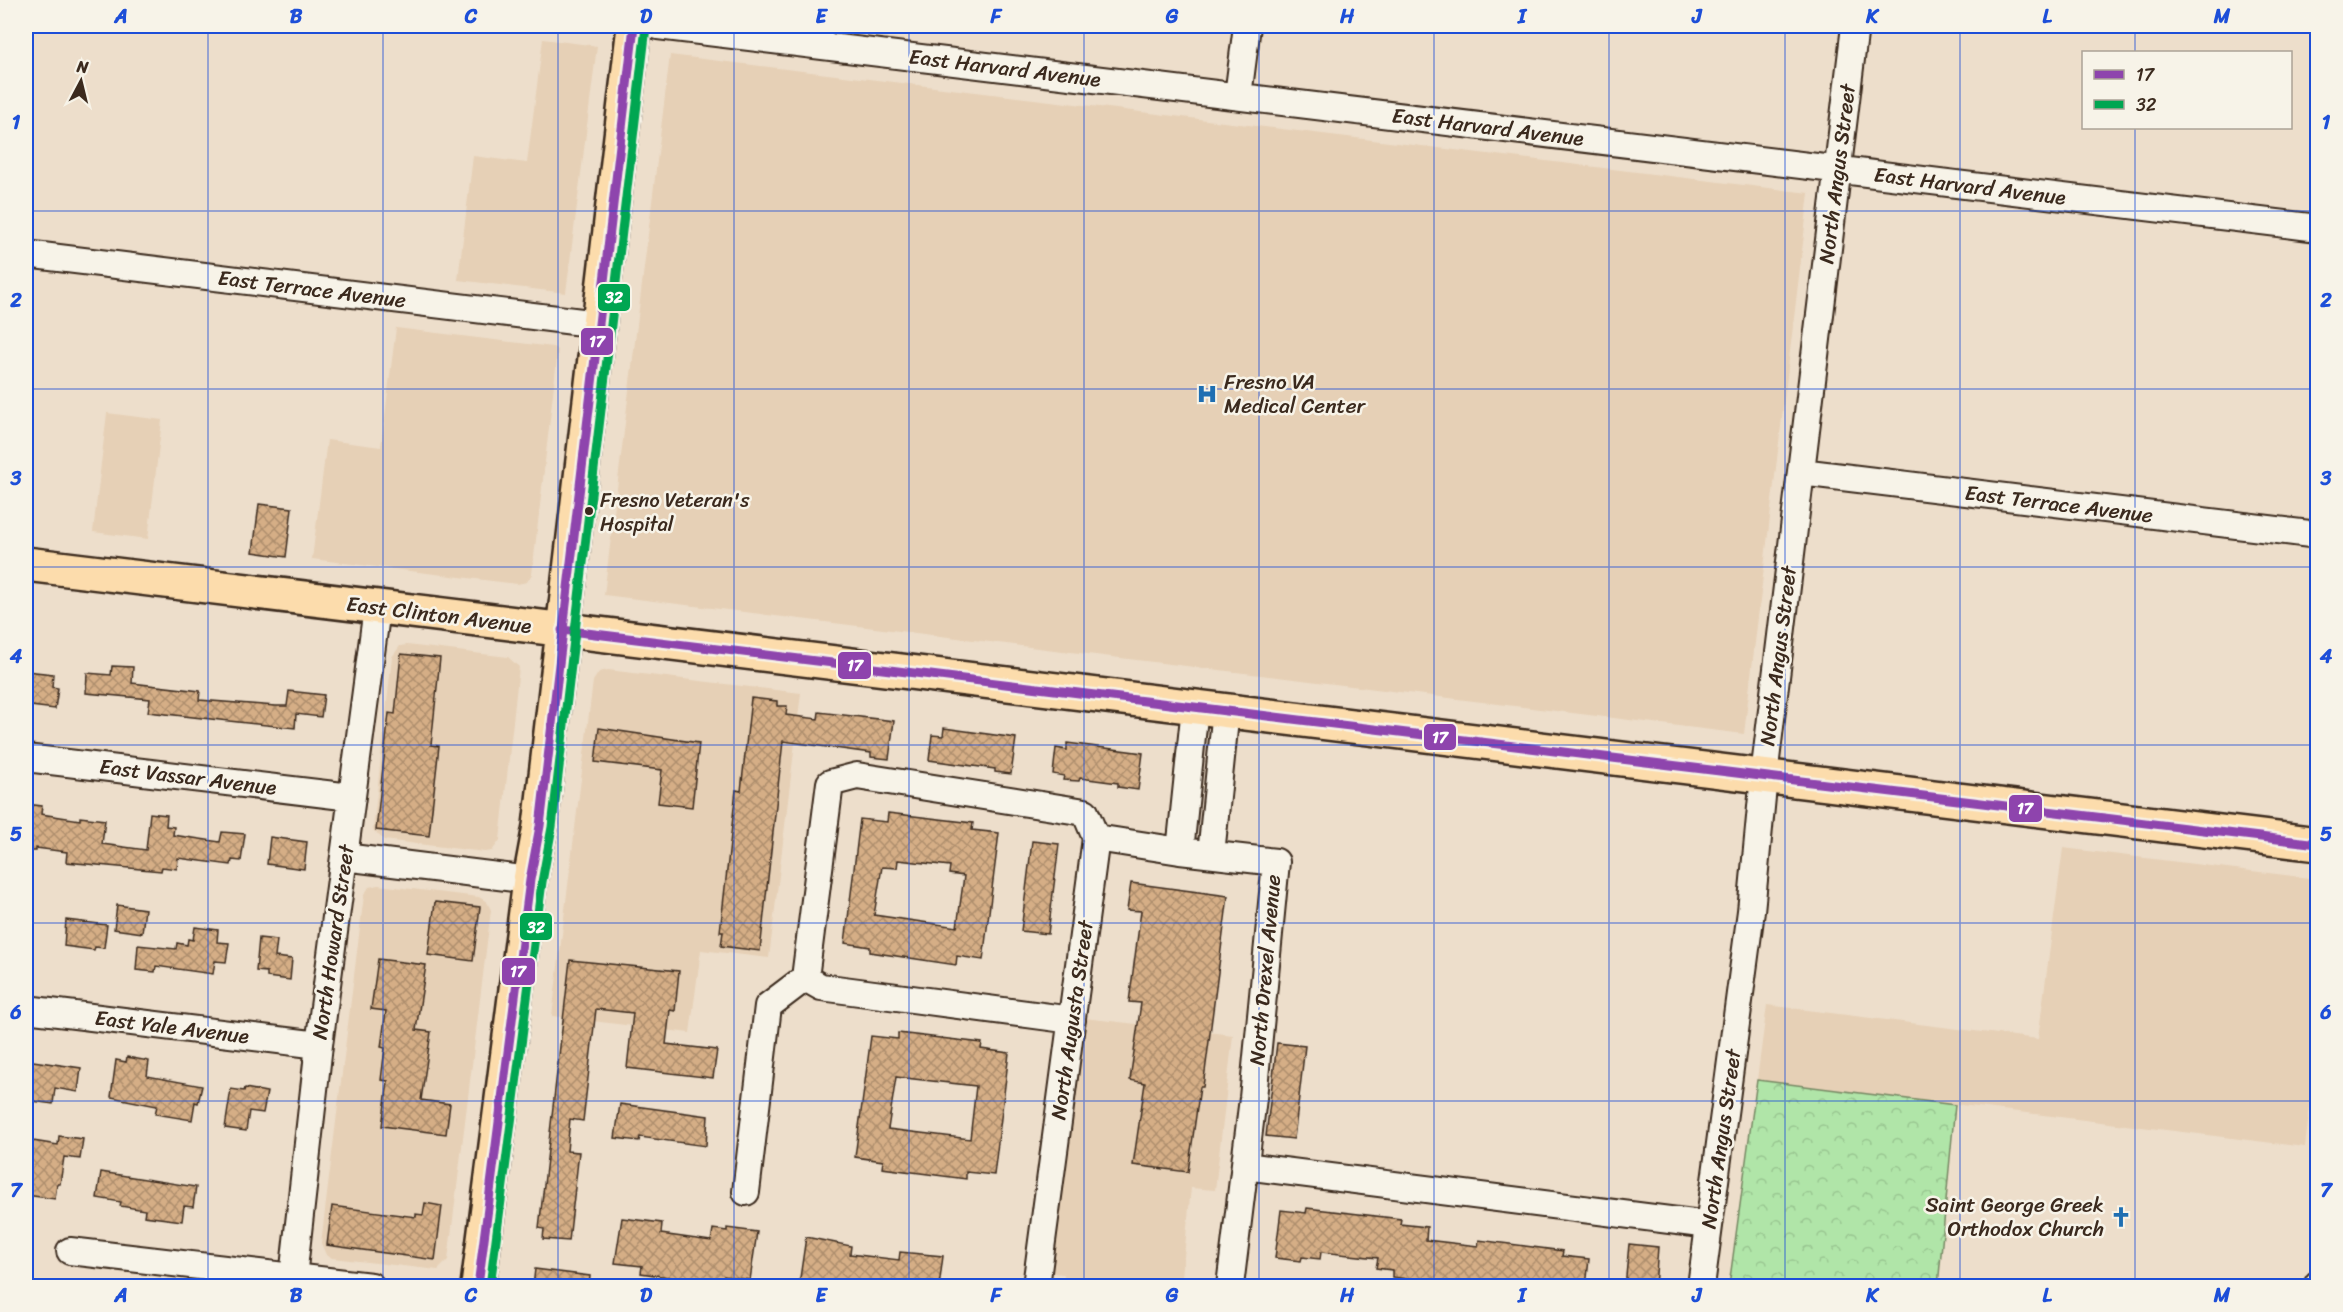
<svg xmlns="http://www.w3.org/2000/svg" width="2343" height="1312" font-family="Sriracha,sans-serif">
  <defs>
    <pattern id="park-crowns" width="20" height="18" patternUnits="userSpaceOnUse" patternTransform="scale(1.5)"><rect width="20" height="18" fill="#b0e5a8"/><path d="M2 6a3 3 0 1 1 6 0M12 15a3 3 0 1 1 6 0" fill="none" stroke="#98c590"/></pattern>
    <pattern id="building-cross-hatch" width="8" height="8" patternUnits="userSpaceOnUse" patternTransform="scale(1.5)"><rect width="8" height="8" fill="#d5ae86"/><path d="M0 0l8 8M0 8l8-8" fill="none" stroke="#ae8e6d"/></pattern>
  </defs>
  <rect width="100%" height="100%" fill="#eddecb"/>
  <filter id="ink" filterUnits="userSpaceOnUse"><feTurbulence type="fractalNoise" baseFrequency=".0167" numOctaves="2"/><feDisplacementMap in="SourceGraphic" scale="12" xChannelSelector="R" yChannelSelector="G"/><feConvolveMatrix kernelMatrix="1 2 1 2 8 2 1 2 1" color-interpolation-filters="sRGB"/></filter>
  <g filter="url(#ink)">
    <path fill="#e6d0b6" d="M543,39L597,46L566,293L458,280L473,156L527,163Z
      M670,55L1809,193L1744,734L604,595Z
      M396,328L553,347L558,350L532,574L527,582L517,584L312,559L327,440L381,447Z
      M107,413L162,420L148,539L93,532Z
      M407,645L508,657L519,667L500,840L492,851L485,852L384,840L373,830L392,657L400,646Z
      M608,670L801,693L769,958L701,950L690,1033L552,1016L593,681L599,672Z
      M2063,848L2317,879L2318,1040L2305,1147L1757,1080L1767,1005L2038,1039Z
      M378,885L479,897L487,902L491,910L448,1260L438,1270L332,1258L326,1255L321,1243L364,895L369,887Z
      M1084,1018L1233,1035L1215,1190L1191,1188L1181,1286H1063L1064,1274L1029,1271L1057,1027Z"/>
    <path fill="url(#park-crowns)" stroke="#768863" stroke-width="1.5" d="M1757,1080L1955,1105L1938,1286H1729Z"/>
    <path fill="url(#building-cross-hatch)" stroke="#3b2a1e" stroke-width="1.5" fill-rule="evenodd" d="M259,504L292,508L286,557L253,552Z
      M401,654L440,658L431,745L439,746L429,836L376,830L389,713L395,714Z
      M112,666L133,667L132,683L200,691L199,700L276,706H287L289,691L324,695L321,717L296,714L295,728L238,722L148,712L150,699L86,693L87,673L111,675Z
      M26,671L53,674L52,687L58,688L55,709L31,706V702H26Z
      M751,698L777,701V706H787L786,715L818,719L819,712L894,721L889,759L871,757V753L783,741L760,951L721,946L723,932H720L736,790L741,791Z
      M599,728L699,743L692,807L658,803L662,770L595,762Z
      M944,728L1016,738L1011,774L995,772V769L929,760L932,735L943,736Z
      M1067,743L1143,753L1138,790L1118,787V783L1080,778L1079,781L1063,780L1064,776L1053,774L1056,748L1067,750Z
      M26,804L42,806L41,814L80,820V817L105,820L102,844L146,850L150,813L167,815L166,826L174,827L173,835L220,842L222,832L245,834L241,861L232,860L231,865L178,858L177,869L162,867L161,871L66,862L67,852L36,848V851H26Z
      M888,813L973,823L972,830L999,833L983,960L957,956L956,965L870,952V947L845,943L860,819L887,822ZM898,860L950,866L949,874L964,876L957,927L874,915L882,867L897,868Z
      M270,837L307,842L304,869L267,864Z
      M1032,841L1059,844L1048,934L1021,931Z
      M1131,883L1228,896L1203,1087H1200L1188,1172L1133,1165L1145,1083L1130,1080L1141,1003L1129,1002L1141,911L1127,910Z
      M435,902L480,907L473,961L428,955Z
      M117,905L145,909L142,933L114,929Z
      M66,920L107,925L104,948L95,947L94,950L64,946Z
      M195,927L218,930L217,942L229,943L226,962L215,961L213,974L156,966L155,972L136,970L138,945L176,949L177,943L187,945L188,939L193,940Z
      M259,938L277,940L275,957L292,959L290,980L267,977V972L256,971Z
      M378,959L426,965L416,1030L431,1032L421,1100L450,1104L446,1134L382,1126L388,1081L381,1080L385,1048L381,1047L386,1011L371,1009Z
      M570,960L679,971L675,1011L670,1010L666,1044L717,1050L713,1078L627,1068L633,1013L596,1009L583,1121L570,1119L567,1151L579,1152L569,1241L543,1239L544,1229L539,1228Z
      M898,1033L982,1043L981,1049L1009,1053L994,1175L966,1172V1179L882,1168L883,1161L855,1157L871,1036L898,1039ZM896,1077L976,1086L970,1139L888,1129Z
      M1277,1043L1305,1046L1294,1139L1266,1136Z
      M127,1057L149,1061L147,1076L202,1086L198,1103L195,1102L192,1120L155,1114L157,1106L111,1097L116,1060L126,1062Z
      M26,1060L81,1068L78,1092L55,1088L53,1104L26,1100Z
      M245,1088L267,1092L263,1113L249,1111L246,1131L225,1128L231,1089L244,1091Z
      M620,1104L708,1116L706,1146L640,1137L639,1141L615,1138Z
      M59,1136L83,1139L80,1159L64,1157L60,1184H57L55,1199L26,1195V1140L58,1145Z
      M101,1172L196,1187L193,1207L184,1206L182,1221L144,1216L145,1210L120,1206L121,1202L97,1198Z
      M425,1203L442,1206L435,1260L327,1245L332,1206L416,1217V1214L423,1215Z
      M1307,1208L1401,1219L1400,1224L1427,1227L1426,1240L1478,1246L1479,1240L1563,1251L1562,1256L1589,1259L1586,1287L1492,1284V1287H1445V1284L1392,1277V1270L1376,1268L1378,1258L1321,1252L1320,1259L1302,1257L1301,1261L1275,1258L1281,1210L1306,1213Z
      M622,1218L662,1223L661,1234L711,1241L713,1229L727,1231V1228L757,1232L750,1280L724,1276L723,1285L641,1273L642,1266L615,1263Z
      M806,1237L851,1246L850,1254L899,1260L900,1252L943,1256L939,1287L799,1285Z
      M1629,1244L1658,1247L1655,1287H1625Z
      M535,1269L590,1276L589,1287H533Z"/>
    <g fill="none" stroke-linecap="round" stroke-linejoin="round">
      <g stroke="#3b2a1e" stroke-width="30">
        <path id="minor" d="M658,26L2318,228
          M1238,96L1247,26
          M26,254L598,324
          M1801,472L2318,535
          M26,758L351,797
          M1180,851L1195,707
          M1211,854L1226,710
          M344,857L530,880
          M805,978L821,987L1072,1020
          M26,1009L319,1045
          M1245,1166L1709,1225
          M746,1192L768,1006L805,978L830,783L857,776L1085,812L1096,838
          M70,1251L371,1286
          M293,1277L319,1045L377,608
          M1036,1286L1096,838L1180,851L1276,862L1253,1098L1230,1286
          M1701,1286L1751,911L1764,776L1855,26
          M2317,1286L2318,1284"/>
      </g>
      <g stroke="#3b2a1e" stroke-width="38">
        <path id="major" d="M26,564L2318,844
          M478,1286L530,880L540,826L634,26"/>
      </g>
      <use href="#minor" stroke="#f7f3e8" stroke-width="26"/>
      <use href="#major" stroke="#fcdcac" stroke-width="33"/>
      <g stroke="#f7f3e8" stroke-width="14">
        <path id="bus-1" d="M562,630L2318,844
          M478,1286L530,880L540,826L634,26"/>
      </g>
      <g stroke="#f7f3e8" stroke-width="14">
        <path id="bus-2" d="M490,1286L542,882L552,827L646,27"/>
      </g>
      <use href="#bus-1" stroke="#8e44ad" stroke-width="9"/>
      <use href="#bus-2" stroke="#00a651" stroke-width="9"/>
    </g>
  </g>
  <path fill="none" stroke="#1d4ed8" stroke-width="1.5" stroke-opacity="0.55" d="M208,26V1286M383,26V1286M558,26V1286M734,26V1286M909,26V1286M1084,26V1286M1259,26V1286M1434,26V1286M1609,26V1286M1785,26V1286M1960,26V1286M2135,26V52M2135,128V1286M26,211H2318M26,389H2318M26,567H2318M26,745H2318M26,923H2318M26,1101H2318"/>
  <defs>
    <g id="hospital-bare" transform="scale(1.62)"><path d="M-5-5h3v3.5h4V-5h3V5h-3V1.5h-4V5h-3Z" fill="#1f6fb2" stroke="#f7f3e8" stroke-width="2.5" paint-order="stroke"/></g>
    <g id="church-bare" transform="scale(1.62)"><path d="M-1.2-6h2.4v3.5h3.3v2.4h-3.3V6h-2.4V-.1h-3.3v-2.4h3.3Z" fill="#1f6fb2" stroke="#f7f3e8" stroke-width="2.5" paint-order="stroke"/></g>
  </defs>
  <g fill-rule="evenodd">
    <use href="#hospital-bare" x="1207" y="394"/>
    <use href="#church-bare" x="2121" y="1217"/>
  </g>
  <circle fill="#3b2a1e" stroke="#f7f3e8" stroke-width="2" cx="589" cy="511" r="5"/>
  <g text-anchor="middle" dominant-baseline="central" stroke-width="5" stroke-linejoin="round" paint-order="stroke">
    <g font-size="20" fill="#3b2a1e" stroke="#f7f3e8" text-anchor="start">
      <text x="600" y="500">Fresno Veteran's<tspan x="600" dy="24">Hospital</tspan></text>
    </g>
    <g font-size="21" fill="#3b2a1e" stroke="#f7f3e8">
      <text transform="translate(1005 68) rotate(7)">East Harvard Avenue</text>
      <text transform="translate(1488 127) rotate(7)">East Harvard Avenue</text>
      <text transform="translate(1837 174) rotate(-83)">North Angus Street</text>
      <text transform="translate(1970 186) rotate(7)">East Harvard Avenue</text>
      <text transform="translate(312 289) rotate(7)">East Terrace Avenue</text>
      <text transform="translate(2059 504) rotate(7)">East Terrace Avenue</text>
      <text transform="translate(439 615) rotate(7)">East Clinton Avenue</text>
      <text transform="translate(1778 656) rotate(-83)">North Angus Street</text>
      <text transform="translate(188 777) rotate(7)">East Vassar Avenue</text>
      <text transform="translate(333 942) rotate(-82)">North Howard Street</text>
      <text transform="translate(1265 970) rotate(-85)">North Drexel Avenue</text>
      <text transform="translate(1072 1020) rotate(-82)">North Augusta Street</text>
      <text transform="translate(172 1027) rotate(7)">East Yale Avenue</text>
      <text transform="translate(1721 1139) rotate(-82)">North Angus Street</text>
    </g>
    <g font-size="21" fill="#3b2a1e" stroke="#f7f3e8" text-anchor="start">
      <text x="1224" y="382">Fresno VA<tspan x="1224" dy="24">Medical Center</tspan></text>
      <text x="2104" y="1205" text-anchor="end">Saint George Greek<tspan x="2104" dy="24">Orthodox Church</tspan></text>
    </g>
  </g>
  <g stroke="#f7f3e8" stroke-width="2">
    <rect x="597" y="283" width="34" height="29" rx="6" fill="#00a651"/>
    <rect x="580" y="327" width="34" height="29" rx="6" fill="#8e44ad"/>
    <rect x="837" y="651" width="35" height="29" rx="6" fill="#8e44ad"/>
    <rect x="1423" y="723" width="34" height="28" rx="6" fill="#8e44ad"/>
    <rect x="2008" y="794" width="35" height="29" rx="6" fill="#8e44ad"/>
    <rect x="519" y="912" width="34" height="29" rx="6" fill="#00a651"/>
    <rect x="501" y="957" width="35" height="29" rx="6" fill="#8e44ad"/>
  </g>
  <g font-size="16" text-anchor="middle" font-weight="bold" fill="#fff">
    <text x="614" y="303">32</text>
    <text x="597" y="347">17</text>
    <text x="855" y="671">17</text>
    <text x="1440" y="743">17</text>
    <text x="2025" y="814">17</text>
    <text x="536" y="933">32</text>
    <text x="518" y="977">17</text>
  </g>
  <rect width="2343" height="1312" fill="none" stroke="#f7f3e8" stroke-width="66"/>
  <rect x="2082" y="51" width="210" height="78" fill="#f7f3e8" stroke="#aca397" stroke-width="1.5"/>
  <rect x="2094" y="70" width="30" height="9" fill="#8e44ad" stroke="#aca397" stroke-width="1.5"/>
  <text x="2136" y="81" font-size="18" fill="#3b2a1e">17</text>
  <rect x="2094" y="100" width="30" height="9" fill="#00a651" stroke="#aca397" stroke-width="1.5"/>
  <text x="2136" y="111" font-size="18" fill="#3b2a1e">32</text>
  <g transform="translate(81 81) rotate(7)" stroke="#f7f3e8" stroke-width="4.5" paint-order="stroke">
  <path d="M0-4.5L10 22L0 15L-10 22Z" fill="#3b2a1e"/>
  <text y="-9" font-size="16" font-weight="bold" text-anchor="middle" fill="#3b2a1e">N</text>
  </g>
  <rect x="33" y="33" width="2277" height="1246" fill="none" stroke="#1d4ed8" stroke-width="2"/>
  <g font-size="20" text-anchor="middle" font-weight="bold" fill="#1d4ed8">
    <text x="121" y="23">A</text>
    <text x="296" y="23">B</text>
    <text x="471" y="23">C</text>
    <text x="646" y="23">D</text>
    <text x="821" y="23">E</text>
    <text x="996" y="23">F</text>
    <text x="1172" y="23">G</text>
    <text x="1347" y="23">H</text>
    <text x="1522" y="23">I</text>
    <text x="1697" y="23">J</text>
    <text x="1872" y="23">K</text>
    <text x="2047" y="23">L</text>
    <text x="2222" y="23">M</text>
    <text x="16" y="129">1</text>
    <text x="2326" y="129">1</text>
    <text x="16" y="307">2</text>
    <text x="2326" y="307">2</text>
    <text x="16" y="485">3</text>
    <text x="2326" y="485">3</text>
    <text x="16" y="663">4</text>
    <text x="2326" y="663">4</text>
    <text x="16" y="841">5</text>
    <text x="2326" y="841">5</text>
    <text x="16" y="1019">6</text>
    <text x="2326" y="1019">6</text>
    <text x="16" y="1197">7</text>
    <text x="2326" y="1197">7</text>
    <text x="121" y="1302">A</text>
    <text x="296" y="1302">B</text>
    <text x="471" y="1302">C</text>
    <text x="646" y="1302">D</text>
    <text x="821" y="1302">E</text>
    <text x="996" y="1302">F</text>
    <text x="1172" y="1302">G</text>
    <text x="1347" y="1302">H</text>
    <text x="1522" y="1302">I</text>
    <text x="1697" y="1302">J</text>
    <text x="1872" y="1302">K</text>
    <text x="2047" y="1302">L</text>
    <text x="2222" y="1302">M</text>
  </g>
</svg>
